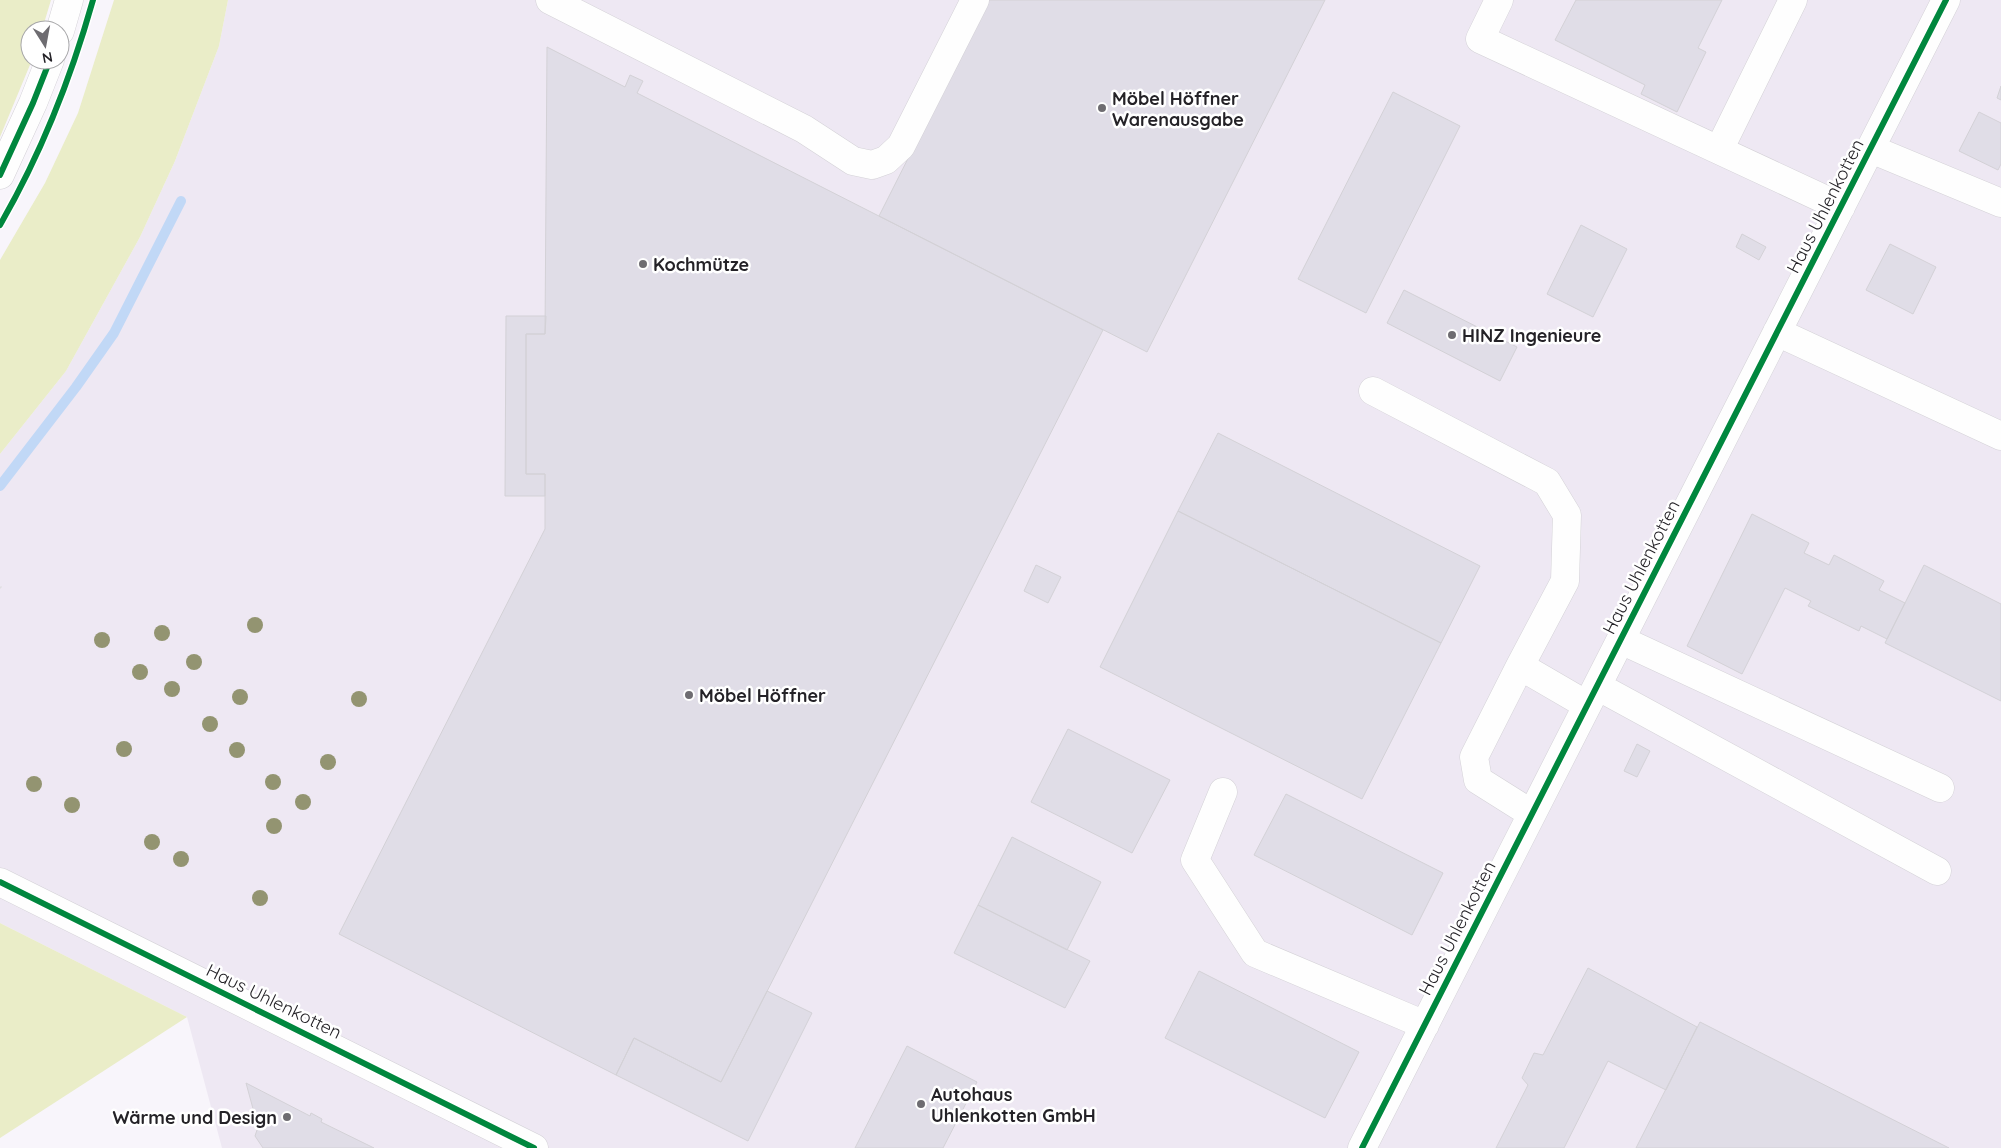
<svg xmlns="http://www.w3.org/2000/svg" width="2001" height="1148" font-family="Quicksand,sans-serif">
  <rect width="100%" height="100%" fill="#f8f5fb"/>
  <path fill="#eee8f3" d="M228,0H2001V1148H222L187,1017L0,923V454L66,371L140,237L175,161L219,46Z"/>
  <path fill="#eaedc8" d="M0,0H51L42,30H30V60H32L0,137Z
    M114,0H228L219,46L175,161L140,237L66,371L0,454V260L45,183L78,113Z
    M0,923L187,1017L0,1138Z"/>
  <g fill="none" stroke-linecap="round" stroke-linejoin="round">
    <path stroke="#c1d8f6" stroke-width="10" d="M0,486L76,387L114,333L181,201"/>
  </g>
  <path fill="#e0dde7" stroke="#d3d1d6" d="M988,0H1325L1147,352L879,216Z
    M1576,0H1722L1698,48L1706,52L1677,112L1641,94L1645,85L1555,40Z
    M547,47L625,87L630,75L643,81L637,93L1103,330L721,1082L634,1038L616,1075L339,934L545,529V474H526V334H545Z
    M2001,86V100L1997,98Z
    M1393,92L1460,126L1366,313L1298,279Z
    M1979,112L2001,123V164L1998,170L1959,151Z
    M1581,225L1627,249L1593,317L1547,294Z
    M1742,234L1766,247L1759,260L1736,247Z
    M1890,244L1936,267L1913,314L1866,290Z
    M1404,290L1517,347L1500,381L1387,323Z
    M506,316H546L545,334H526V474H545V496H505Z
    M1218,433L1480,566L1441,643L1178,511Z
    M1178,511L1441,643L1362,799L1100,667Z
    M1752,514L1809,543L1804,553L1829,565L1834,555L1884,581L1879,590L1905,603L1887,639L1861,626L1859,631L1808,606L1811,601L1785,588L1742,674L1687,646Z
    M1036,565L1061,577L1048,603L1024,591Z
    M1924,565L2001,604V701L1885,643Z
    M1068,729L1170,780L1132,853L1031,802Z
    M1637,744L1650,751L1637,777L1624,771Z
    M1286,794L1443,873L1412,935L1254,855Z
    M1012,837L1101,882L1067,950L978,905Z
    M978,905L1090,961L1065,1008L954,953Z
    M1588,968L1697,1027L1666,1090L1608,1061L1564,1148H1496L1528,1085L1522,1078L1534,1053L1543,1055Z
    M1199,971L1359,1052L1325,1118L1165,1038Z
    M767,991L812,1013L748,1141L616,1075L634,1038L721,1082Z
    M1700,1022L1949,1148H1636Z
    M907,1046L977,1082L943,1148H855Z
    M246,1083L310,1116L311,1113L322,1119L321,1122L374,1148H263L255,1136L258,1127Z"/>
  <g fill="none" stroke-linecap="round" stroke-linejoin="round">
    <g stroke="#d4d2d7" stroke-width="29">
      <path id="minor" d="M550,0L804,129L853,161L872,165L886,160L901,146L975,0
        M1499,0L1480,39L1841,207
        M60,31L69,0
        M1871,149L2001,203
        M1719,150L1793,0
        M0,175L33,103L50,60
        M1777,332L2001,436
        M1373,391L1547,482L1567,515L1565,581L1520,666
        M1621,640L1940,788
        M1597,686L1937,871
        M1223,792L1195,860L1255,953L1425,1025
        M1532,814L1478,780L1474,757L1520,666L1587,705
        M0,882L534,1148
        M1362,1148L1946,0"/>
    </g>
    <path stroke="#e0dfe1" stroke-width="3" stroke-dasharray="4 2.5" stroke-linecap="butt" d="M0,587L1,588"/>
    <use href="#minor" stroke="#fefefe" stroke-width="28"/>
    <g stroke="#fff" stroke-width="9">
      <path id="cycleway" d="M0,175L33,103L50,60
        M0,225C41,154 71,78 93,0
        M0,882L534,1148
        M1362,1148L1946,0"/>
    </g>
    <use href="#cycleway" stroke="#00873e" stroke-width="6"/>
  </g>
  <g fill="#939471">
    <circle cx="255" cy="625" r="8"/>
    <circle cx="162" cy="633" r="8"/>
    <circle cx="102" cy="640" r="8"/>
    <circle cx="194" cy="662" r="8"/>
    <circle cx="140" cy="672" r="8"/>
    <circle cx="172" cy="689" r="8"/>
    <circle cx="240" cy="697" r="8"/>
    <circle cx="359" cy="699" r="8"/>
    <circle cx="210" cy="724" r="8"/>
    <circle cx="124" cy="749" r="8"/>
    <circle cx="237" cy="750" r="8"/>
    <circle cx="328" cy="762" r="8"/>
    <circle cx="273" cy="782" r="8"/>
    <circle cx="34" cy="784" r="8"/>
    <circle cx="303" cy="802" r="8"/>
    <circle cx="72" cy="805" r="8"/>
    <circle cx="274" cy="826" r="8"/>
    <circle cx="152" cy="842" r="8"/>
    <circle cx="181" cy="859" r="8"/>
    <circle cx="260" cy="898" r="8"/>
  </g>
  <g fill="#6e6c71" stroke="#fff" stroke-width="2">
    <circle cx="1102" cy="108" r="5"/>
    <circle cx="643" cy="264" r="5"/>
    <circle cx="1452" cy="335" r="5"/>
    <circle cx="689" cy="695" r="5"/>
    <circle cx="921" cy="1104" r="5"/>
    <circle cx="287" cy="1117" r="5"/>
  </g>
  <g text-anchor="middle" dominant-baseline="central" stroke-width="5" stroke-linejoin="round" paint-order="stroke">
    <g font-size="18" font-weight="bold" fill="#242227" stroke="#fff" text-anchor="start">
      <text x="1112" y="98">Möbel Höffner<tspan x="1112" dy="21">Warenausgabe</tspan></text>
      <text x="653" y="264">Kochmütze</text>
      <text x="1462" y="335">HINZ Ingenieure</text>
      <text x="699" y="695">Möbel Höffner</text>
      <text x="931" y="1094">Autohaus<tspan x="931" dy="21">Uhlenkotten GmbH</tspan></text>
      <text x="277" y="1117" text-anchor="end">Wärme und Design</text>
    </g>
    <g font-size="18" fill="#242227" stroke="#fff">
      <text transform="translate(1825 206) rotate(-63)">Haus Uhlenkotten</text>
      <text transform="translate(1641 567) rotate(-63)">Haus Uhlenkotten</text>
      <text transform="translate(1457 928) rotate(-63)">Haus Uhlenkotten</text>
      <text transform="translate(274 1001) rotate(26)">Haus Uhlenkotten</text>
    </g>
  </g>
  <g transform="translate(45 45) rotate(169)"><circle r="24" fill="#ffffff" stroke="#a7a7a9"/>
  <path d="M0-4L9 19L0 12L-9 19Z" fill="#6e6c71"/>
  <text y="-8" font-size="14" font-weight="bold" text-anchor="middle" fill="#242227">N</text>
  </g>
</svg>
